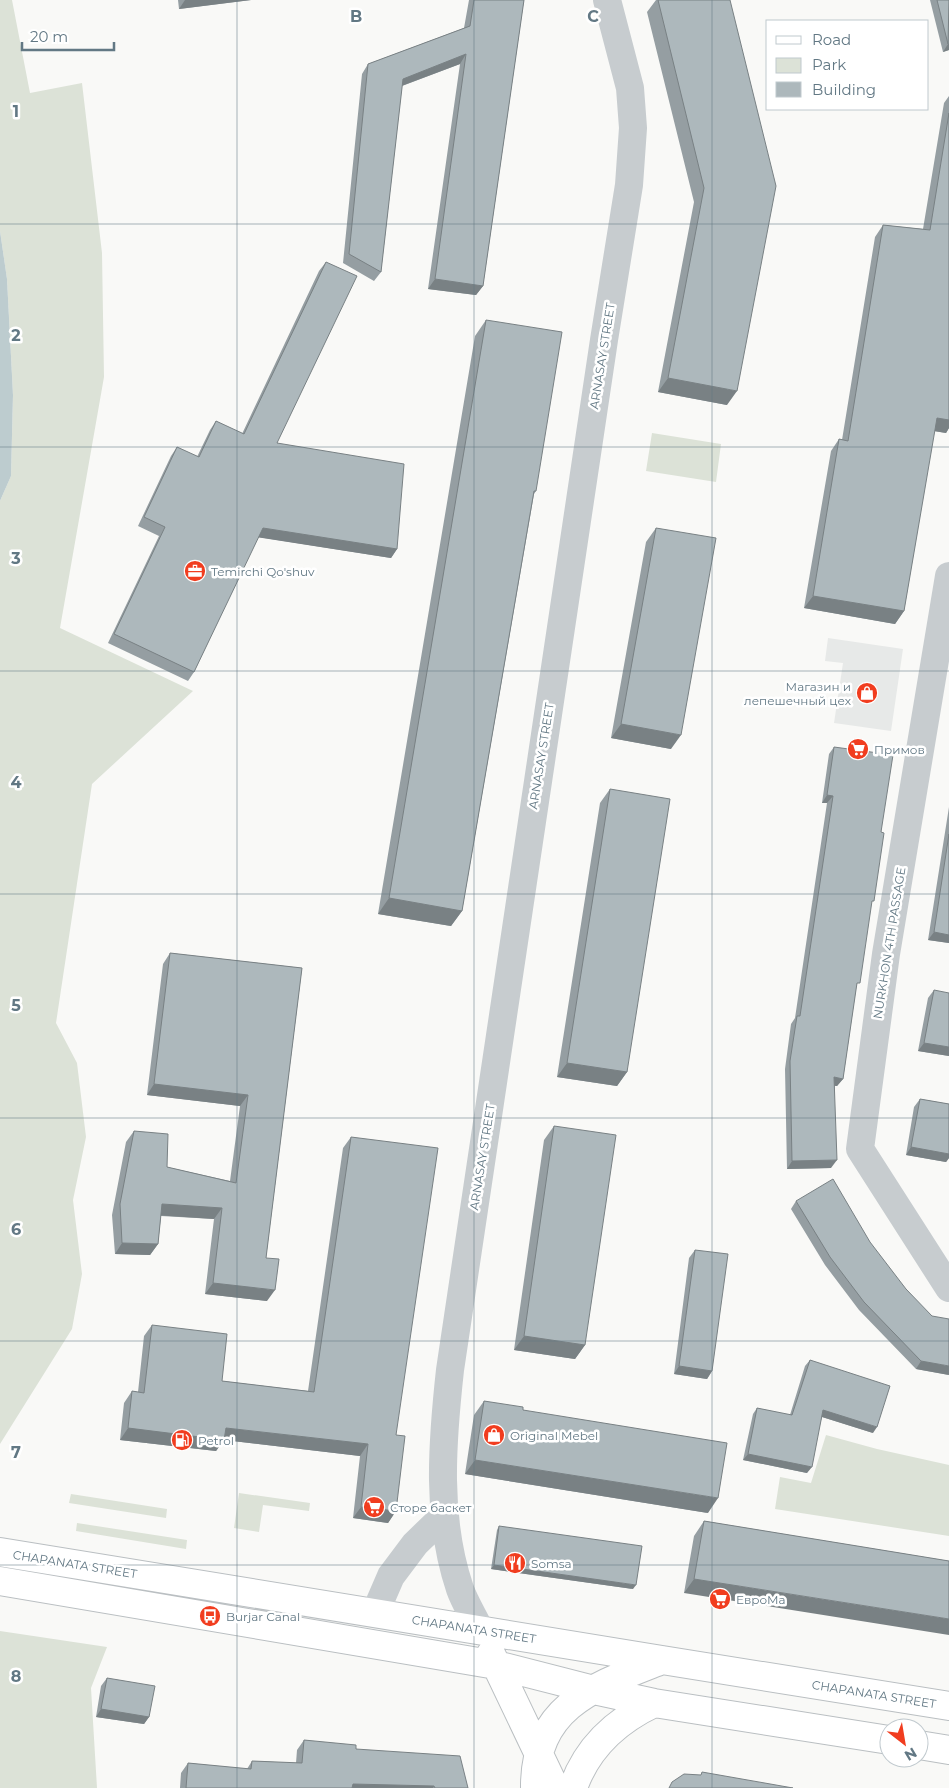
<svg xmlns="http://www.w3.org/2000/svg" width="949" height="1788" font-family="Montserrat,sans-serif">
  <rect width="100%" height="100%" fill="#f9f9f7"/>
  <path fill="#e7e9e8" d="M828,638L903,649L891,731L834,723L843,663L825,661Z"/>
  <path fill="#dce2d7" d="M0,0H12L30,93L82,83L102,253L104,377L60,628L193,691L92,784L56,1023L77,1063L86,1137L73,1200L82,1274L72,1329L0,1444V501L11,476L13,395L7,279L0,231Z
    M652,433L721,444L716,482L646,471Z
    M826,1435L877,1449L949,1465V1536L775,1509L780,1477L811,1483Z
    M239,1493L310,1503L309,1511L263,1505L259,1532L234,1528Z
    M71,1494L167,1509L166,1518L69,1503Z
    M77,1523L187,1540L186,1549L76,1531Z
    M0,1631L107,1647L91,1688L97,1788H0Z"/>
  <path fill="#bdcccf" d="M0,231L7,279L13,395L11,476L0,501Z"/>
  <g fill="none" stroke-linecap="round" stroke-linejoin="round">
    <g stroke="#babfc2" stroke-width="30">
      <path id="major" d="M0,1552L662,1660L949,1706
        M0,1581L496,1665L594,1690L654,1703L889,1740
        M491,1654L555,1788
        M919,1745L949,1750
        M535,1788C534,1705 596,1686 662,1660
        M573,1788C587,1747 616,1721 654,1703"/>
    </g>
    <path stroke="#c7cccf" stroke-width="28" d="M949,576L886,954L860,1149L949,1288
      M375,1613L391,1576L415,1544L445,1515
      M480,1630C474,1617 465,1603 460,1589C436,1518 442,1443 450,1370L604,340L629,185L633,128L630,88L607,0"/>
    <use href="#major" stroke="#fff" stroke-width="28"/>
  </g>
  <path fill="#959ea2" d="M178,0H251L179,9Z
    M469,0H524L483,286L476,295L428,289L460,64L402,86L381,272L374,281L343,263L362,74L368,64L464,28Z
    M656,0H730L727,405L658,392L694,202L647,12Z
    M930,0H949V50L943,52Z
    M949,96V428L946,433L934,431L904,611L895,624L804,608L831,451L839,439L842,440L875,237L883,225L923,229L944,103Z
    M326,262L277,443L397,549L391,558L258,537L194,672L188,681L108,643L159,536L138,526L171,456L177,447L197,457L210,430L216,421L242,434L319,271Z
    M486,320L536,491L534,494L462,911L451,926L378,914L475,336Z
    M656,528L671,749L611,738L646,542Z
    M834,747L881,832L871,904L856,989L843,1079L837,1086H835L831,1168L787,1169L785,1069L791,1024L795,1018L827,803H822L829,754Z
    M610,789L627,1072L617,1086L557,1077L600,803Z
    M949,807V943L928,940Z
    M170,953L302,968L266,1258L267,1301L205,1294L214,1219L161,1216L158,1244L150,1255L115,1254L112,1215L126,1142L134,1131L167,1167L230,1181L240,1106L147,1095L163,964Z
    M934,990L949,1056L918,1051L928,998Z
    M920,1099L949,1104V1158L946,1162L906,1155L914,1107Z
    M554,1126L585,1345L575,1359L514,1350L544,1140Z
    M351,1137L396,1435V1511L388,1523L353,1518L360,1456L224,1440L216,1451L120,1440L124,1403L132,1391L138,1392L144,1336L152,1325L222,1381L308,1391L343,1148Z
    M796,1201L949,1375L916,1369L859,1310L825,1265L791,1209Z
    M695,1250L712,1371L707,1379L674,1374L689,1258Z
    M810,1360L873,1433L822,1417L807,1473L743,1460L753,1414L757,1408L790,1415L805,1366Z
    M484,1401L523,1410L708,1513L465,1474L474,1415Z
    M704,1521L949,1561L684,1593L694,1536Z
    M499,1526L633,1589L491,1569L497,1530Z
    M107,1678L149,1717L144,1724L96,1717L101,1686Z
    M304,1740L356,1749L468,1788H180L181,1773L188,1763L247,1769L252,1761L296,1763L297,1750Z"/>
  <path fill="#798184" d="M185,0H251L179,9Z
    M948,44H949V50L943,52Z
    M466,54L460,64L396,88L403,79Z
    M435,279L483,286L476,295L428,289Z
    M668,378L737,391L727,405L658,392Z
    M937,418L949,420V428L946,433L928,430Z
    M263,528L397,549L391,558L256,537Z
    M813,596L904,611L895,624L804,608Z
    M621,724L681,735L671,749L611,738Z
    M827,795L833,796L827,803H822Z
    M389,898L462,911L451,926L378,914Z
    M934,932L949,935V943L928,940Z
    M924,1043L949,1047V1056L918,1051Z
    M567,1063L627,1072L617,1086L557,1077Z
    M834,1077L843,1079L837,1086L829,1085Z
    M154,1084L248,1095L240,1106L147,1095Z
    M911,1147L949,1154V1158L946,1162L906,1155Z
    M837,1160L831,1168L787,1169L792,1161Z
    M162,1204L222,1208L214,1219L154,1215Z
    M122,1243L158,1244L150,1255L115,1254Z
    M213,1283L275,1290L267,1301L205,1294Z
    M524,1336L585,1345L575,1359L514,1350Z
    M921,1361L949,1366V1375L916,1369Z
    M679,1366L712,1371L707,1379L674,1374Z
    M823,1410L877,1427L873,1433L819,1416Z
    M128,1428H226L368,1444L360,1456L224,1440L216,1451L120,1440Z
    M748,1454L812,1467L807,1473L743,1460Z
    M475,1460L718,1498L708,1513L465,1474Z
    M361,1507L396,1511L388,1523L353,1518Z
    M494,1565L636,1585L633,1589L491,1569Z
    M694,1579L949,1619V1635L684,1593Z
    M101,1709L149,1717L144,1724L96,1717Z
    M353,1784L434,1786L433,1788H350Z"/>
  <path fill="#adb8bc" stroke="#798184" d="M474,0H524L483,286L435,279L466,54L403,79L381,272L349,254L368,64L470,26Z
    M658,0H730L776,186L737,391L668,378L704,188Z
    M937,0H949L948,44Z
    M949,113V420L937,418L904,611L813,596L839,439L848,441L883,225L930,230Z
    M326,262L357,276L277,443L404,464L397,549L263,528L194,672L114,634L165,527L144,517L177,447L199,457L216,421L244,434Z
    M486,320L562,332L536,491H534L462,911L389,898Z
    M656,528L716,538L681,735L621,724Z
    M834,747L893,755L881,832L884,833L874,901H872L860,983H857L843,1079L834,1077L837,1160L792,1161L790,1061L797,1016H800L833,796L827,795Z
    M610,789L670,799L627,1072L567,1063Z
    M949,834V935L934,932Z
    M170,953L302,968L266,1258L279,1259L275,1290L213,1283L222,1208L162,1204L158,1244L122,1243L120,1204L134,1131L168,1134L167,1167L236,1183L248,1095L154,1084Z
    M934,990L949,993V1047L924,1043Z
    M920,1099L949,1104V1154L911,1147Z
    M554,1126L616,1135L585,1345L524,1336Z
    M351,1137L438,1148L396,1435L405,1436L396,1511L361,1507L368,1444L226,1428L224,1440L128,1428L132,1391L144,1393L152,1325L227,1334L222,1381L314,1392Z
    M833,1179L870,1242L906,1289L932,1316L949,1319V1366L921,1361L864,1302L830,1257L796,1201Z
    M695,1250L728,1254L712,1371L679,1366Z
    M810,1360L890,1386L877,1427L823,1410L812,1467L748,1454L757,1408L792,1415Z
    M484,1401L523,1407V1410L727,1443L718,1498L475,1460Z
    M704,1521L949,1561V1619L694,1579Z
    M499,1526L642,1546L636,1585L494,1565Z
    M107,1678L155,1686L149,1717L101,1709Z
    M304,1740L356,1745V1749L460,1756L468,1788H435L434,1786L353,1784L352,1788H186L188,1763L251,1769L252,1761L302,1763Z
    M702,1772L793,1788H669L672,1782L684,1774L701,1775Z"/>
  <path fill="none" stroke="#627884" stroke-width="1" stroke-opacity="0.55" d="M237,0V1788M474,0V1788M712,0V1788M0,224H949M0,447H949M0,671H949M0,894H949M0,1118H949M0,1341H949M0,1565H949"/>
  <defs>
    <g id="office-disc" transform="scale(1.125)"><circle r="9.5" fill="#f13d1f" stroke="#fff"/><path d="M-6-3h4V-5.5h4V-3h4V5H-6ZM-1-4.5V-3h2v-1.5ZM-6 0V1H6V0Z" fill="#fff"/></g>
    <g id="shop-disc" transform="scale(1.125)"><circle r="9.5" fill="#f13d1f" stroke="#fff"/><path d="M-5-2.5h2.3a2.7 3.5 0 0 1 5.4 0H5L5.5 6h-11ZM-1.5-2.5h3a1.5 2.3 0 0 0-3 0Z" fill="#fff"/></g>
    <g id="supermarket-disc" transform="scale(1.125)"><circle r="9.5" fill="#f13d1f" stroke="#fff"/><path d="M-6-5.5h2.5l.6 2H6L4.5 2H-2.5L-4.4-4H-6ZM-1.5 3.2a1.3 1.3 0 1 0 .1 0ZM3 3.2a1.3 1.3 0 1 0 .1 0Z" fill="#fff"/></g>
    <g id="fuel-disc" transform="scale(1.125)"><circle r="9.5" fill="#f13d1f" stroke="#fff"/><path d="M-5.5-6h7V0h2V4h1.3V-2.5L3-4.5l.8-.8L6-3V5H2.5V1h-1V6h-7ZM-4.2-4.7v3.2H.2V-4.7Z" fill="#fff"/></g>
    <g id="restaurant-disc" transform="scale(1.125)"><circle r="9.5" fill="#f13d1f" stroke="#fff"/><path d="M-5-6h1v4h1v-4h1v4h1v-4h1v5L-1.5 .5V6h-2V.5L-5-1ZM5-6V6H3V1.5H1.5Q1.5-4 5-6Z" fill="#fff"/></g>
    <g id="bus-disc" transform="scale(1.125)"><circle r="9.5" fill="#f13d1f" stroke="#fff"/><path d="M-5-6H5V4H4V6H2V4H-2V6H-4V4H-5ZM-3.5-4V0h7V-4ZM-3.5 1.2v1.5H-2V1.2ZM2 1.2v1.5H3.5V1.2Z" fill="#fff"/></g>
  </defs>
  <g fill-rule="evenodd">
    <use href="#office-disc" x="195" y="571"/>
    <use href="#shop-disc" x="867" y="693"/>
    <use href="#supermarket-disc" x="858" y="749"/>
    <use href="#shop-disc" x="494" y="1435"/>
    <use href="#fuel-disc" x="182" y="1440"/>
    <use href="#supermarket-disc" x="374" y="1507"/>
    <use href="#restaurant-disc" x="515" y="1563"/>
    <use href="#supermarket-disc" x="720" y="1599"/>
    <use href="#bus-disc" x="210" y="1616"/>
  </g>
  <g text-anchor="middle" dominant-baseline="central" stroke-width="5" stroke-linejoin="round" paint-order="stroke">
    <g font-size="12" fill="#627884" stroke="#fff">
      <text transform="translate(602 356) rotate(-81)">ARNASAY STREET</text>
      <text transform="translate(541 756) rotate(-81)">ARNASAY STREET</text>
      <text transform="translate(889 943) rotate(-81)">NURKHON 4TH PASSAGE</text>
      <text transform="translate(482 1157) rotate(-81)">ARNASAY STREET</text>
      <text transform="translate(75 1564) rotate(9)">CHAPANATA STREET</text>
      <text transform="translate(474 1629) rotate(9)">CHAPANATA STREET</text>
      <text transform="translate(874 1694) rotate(9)">CHAPANATA STREET</text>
    </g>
    <g font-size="12" fill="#627884" stroke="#fff" text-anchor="start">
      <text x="211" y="571">Temirchi Qo'shuv</text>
      <text x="851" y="686" text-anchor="end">Магазин и<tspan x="851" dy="14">лепешечный цех</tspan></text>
      <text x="874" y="749">Примов</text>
      <text x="510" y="1435">Original Mebel</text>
      <text x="198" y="1440">Petrol</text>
      <text x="390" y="1507">Сторе баскет</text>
      <text x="531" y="1563">Somsa</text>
      <text x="736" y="1599">ЕвроМа</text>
      <text x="226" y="1616">Burjar Canal</text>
    </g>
  </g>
  <g font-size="16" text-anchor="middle" font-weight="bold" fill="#627884" stroke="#fff" stroke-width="5" stroke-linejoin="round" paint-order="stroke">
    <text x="356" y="22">B</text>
    <text x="593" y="22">C</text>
    <text x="16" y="117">1</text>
    <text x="16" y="341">2</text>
    <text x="16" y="564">3</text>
    <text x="16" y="788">4</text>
    <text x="16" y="1011">5</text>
    <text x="16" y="1235">6</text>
    <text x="16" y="1458">7</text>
    <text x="16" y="1682">8</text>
  </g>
  <rect x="766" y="20" width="162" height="90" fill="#ffffff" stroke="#c0c9ce"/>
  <rect x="776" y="36" width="25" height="8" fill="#ffffff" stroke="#c0c9ce"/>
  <text x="812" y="45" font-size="15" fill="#627884">Road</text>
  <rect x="776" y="58" width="25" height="15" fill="#dce2d7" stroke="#c0c9ce"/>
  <text x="812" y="70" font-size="15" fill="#627884">Park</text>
  <rect x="776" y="82" width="25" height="15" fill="#adb8bc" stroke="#c0c9ce"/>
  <text x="812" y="95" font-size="15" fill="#627884">Building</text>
  <g transform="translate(904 1743) rotate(149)"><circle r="24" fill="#ffffff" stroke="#c0c9ce"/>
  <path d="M0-4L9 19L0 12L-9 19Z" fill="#f13d1f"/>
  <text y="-8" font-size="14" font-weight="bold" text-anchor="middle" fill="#627884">N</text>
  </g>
  <path d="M22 42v8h92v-8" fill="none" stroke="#627884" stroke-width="2.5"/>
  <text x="30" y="42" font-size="15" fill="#627884" stroke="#ffffff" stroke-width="4" paint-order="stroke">20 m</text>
</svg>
